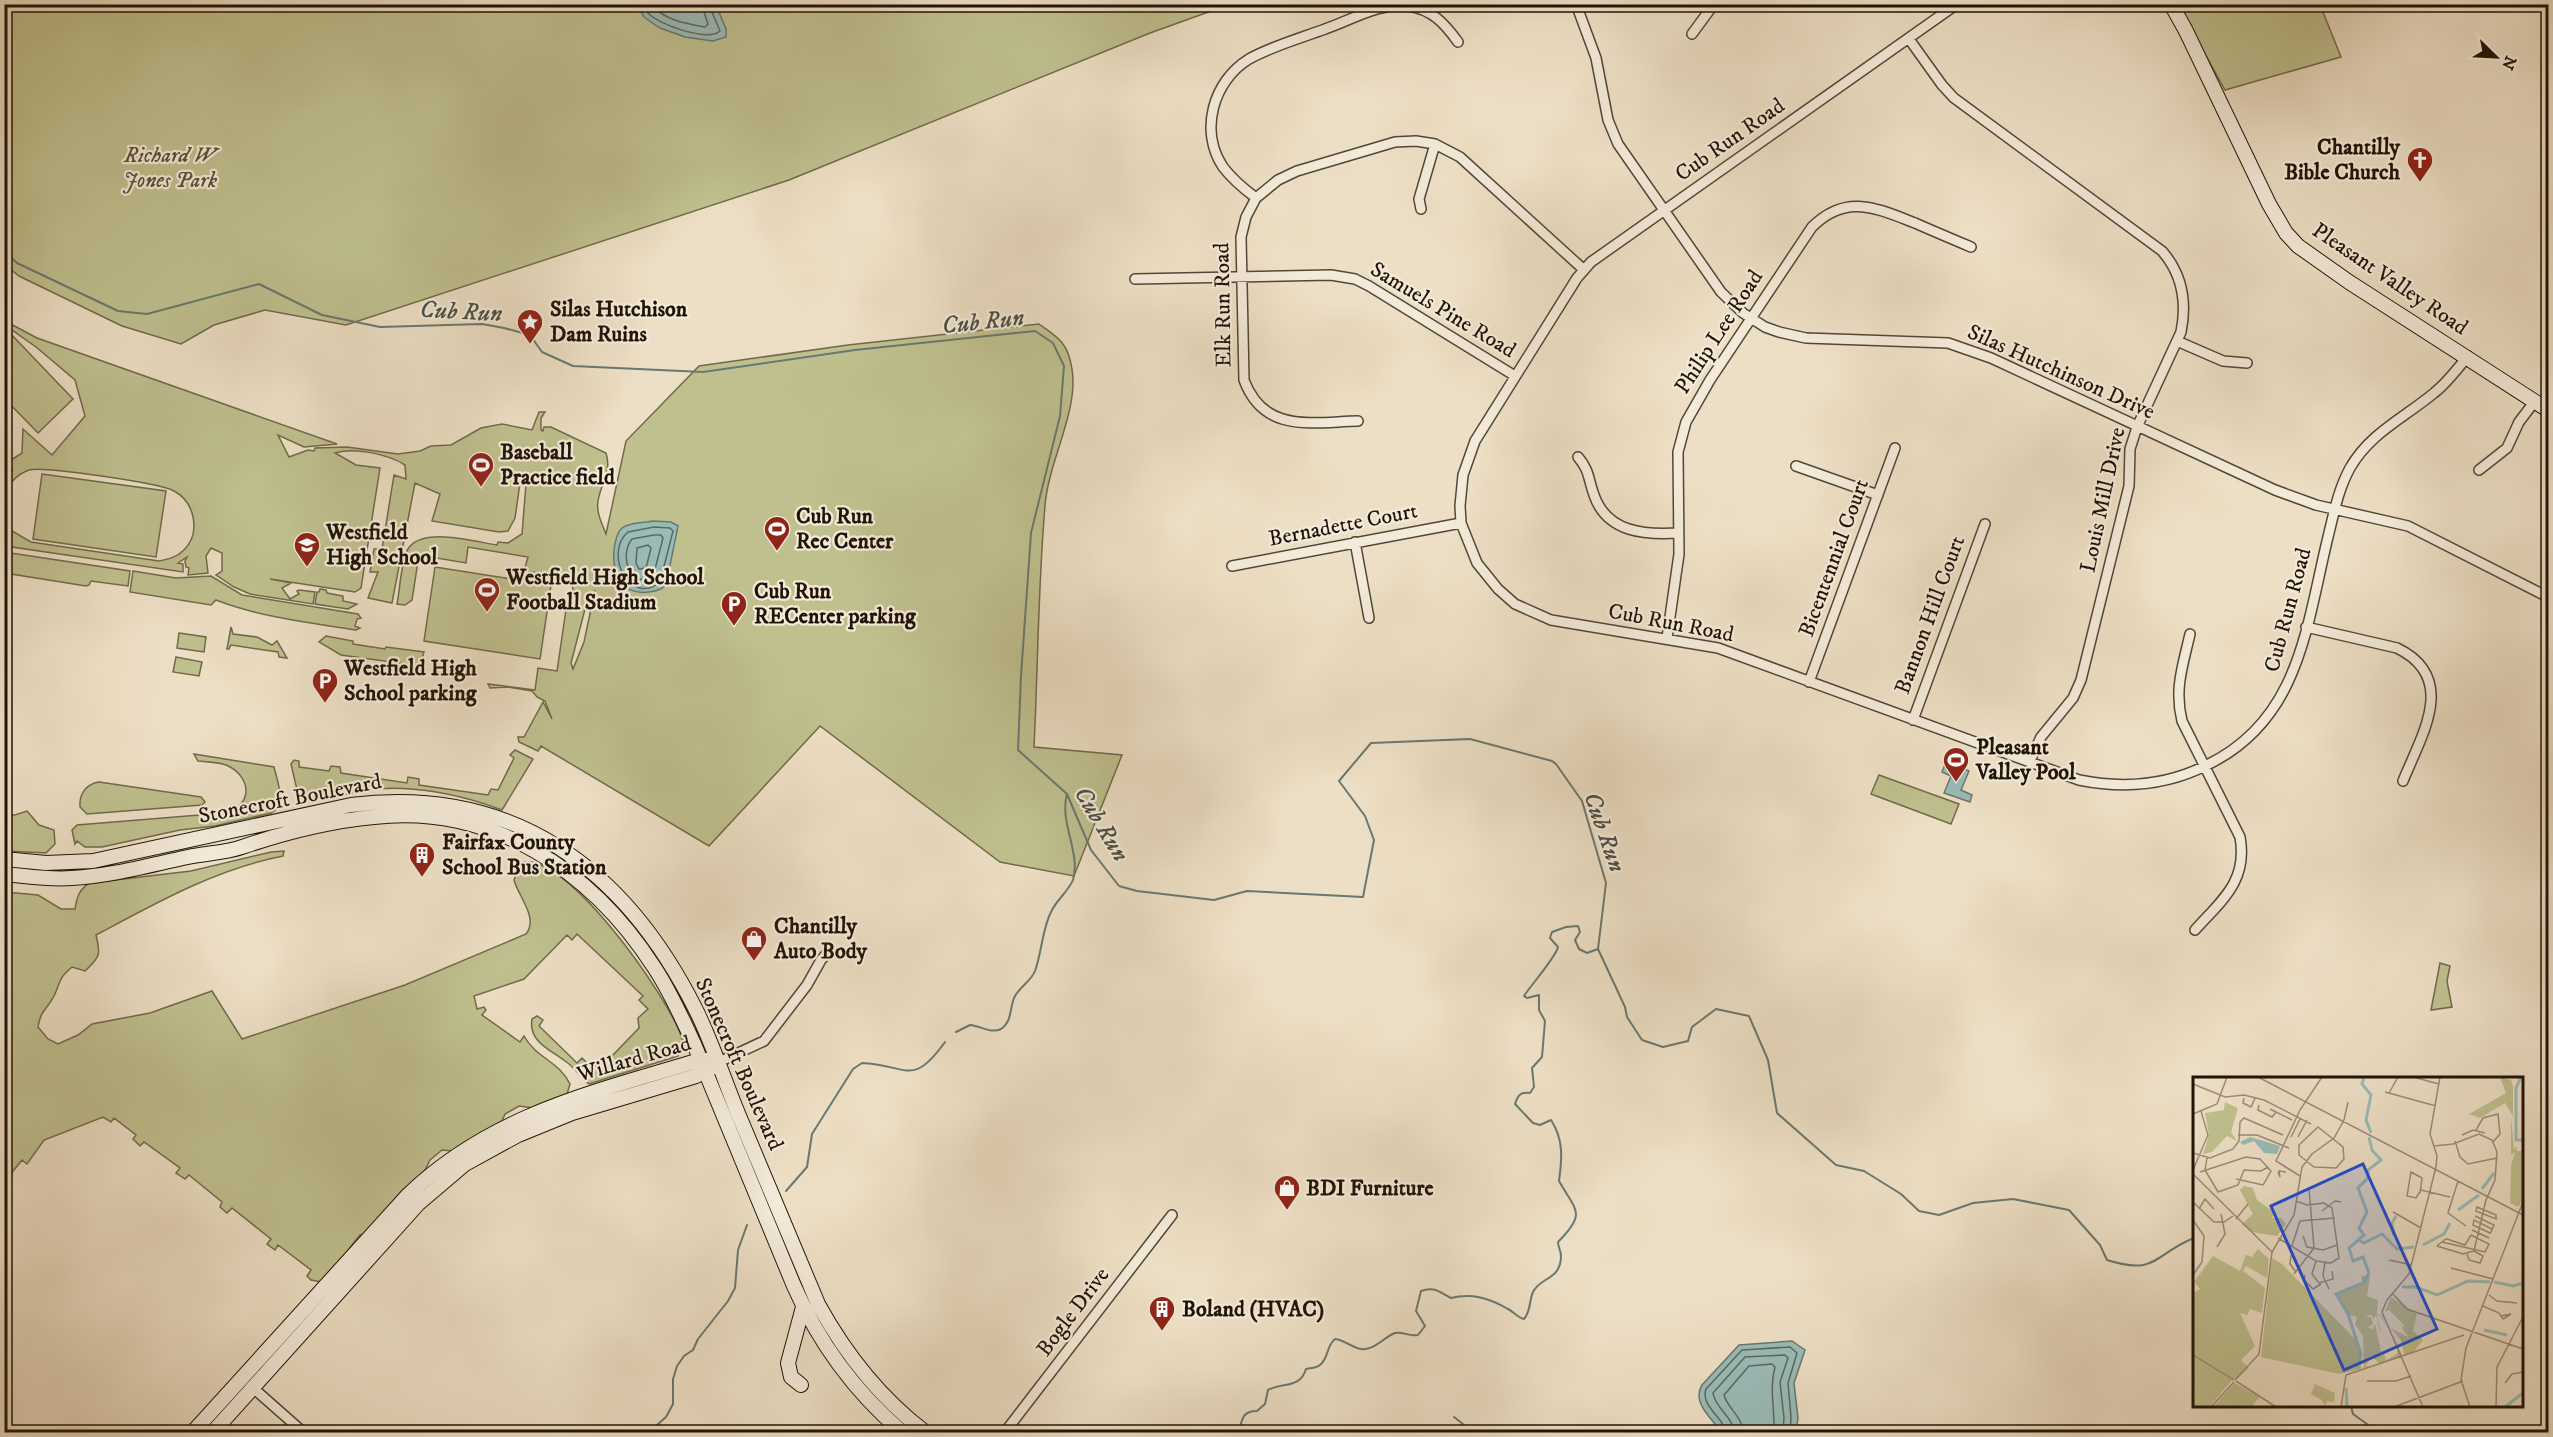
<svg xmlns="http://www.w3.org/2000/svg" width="2553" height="1437" font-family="'IM FELL DW Pica',serif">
  <rect width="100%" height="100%" fill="#eddfc5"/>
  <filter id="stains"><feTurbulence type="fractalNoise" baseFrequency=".00333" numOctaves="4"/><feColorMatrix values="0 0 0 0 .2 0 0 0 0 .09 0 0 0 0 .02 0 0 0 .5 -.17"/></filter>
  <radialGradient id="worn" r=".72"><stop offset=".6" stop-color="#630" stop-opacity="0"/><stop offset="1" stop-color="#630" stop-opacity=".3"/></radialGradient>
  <path fill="#c0c08f" stroke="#706a4a" stroke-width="1.5" fill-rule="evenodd" d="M4,5H1228L1150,33L789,180L346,325L265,310L214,325L181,344L122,326L19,276L5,265Z
    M2178,5H2333L2321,7L2341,57L2225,90Z
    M5,321L37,338L337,444L304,447L278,435L289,457L308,450L314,451L315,448L347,447L398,454L420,451L431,446L451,445L481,428L502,424L532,430L539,412H545L541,418V430L543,431L544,427H551L606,453C612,473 601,482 598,501C596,512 602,524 606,534L626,441L699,366L848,345L1039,324C1059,338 1068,343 1072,369C1079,411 1048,462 1045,506C1038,586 1038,667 1034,747L1122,755L1074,876L1000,862L820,726L709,846L541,746L538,751L519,742L518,737H524L543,702L552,719L545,701L537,697L532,691L508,687L490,688L488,684L535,690L538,668L557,671L568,596L573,590L571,578L524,571L528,557L468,547L466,563L419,555L412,600L405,605L397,604C400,589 401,561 408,549C422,526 475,542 497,545L498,542L508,543L522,534L526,484L520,483L515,518L508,531L499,532L432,521L440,494L415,483L392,603L368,598L378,572H370L374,549H382L394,475L406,479L405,465C388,454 354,447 335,453L356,465L380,468L361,588L355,592L270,579L291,583L282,588L290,599L299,594L297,591L299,590L315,592L313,604L250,594L234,587L216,575L222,571V553L211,548L206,556L208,573L188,575L189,568L186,567L185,561L187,557L178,563L183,564V572L5,546L4,514L12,531L31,542L159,561C169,559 177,557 184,550C201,533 195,502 174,491C160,483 43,466 29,470C16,475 8,484 5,496V479L13,470L5,477V464L22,453L23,429L52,455L85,416L75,380L36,347L5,325ZM595,590L584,642L573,669L571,663L585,609L592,600Z
    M8,331L73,399L38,433L5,399L4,334Z
    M42,474L166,491L156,557L33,539Z
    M4,552L130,571L128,586L91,581L89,585L86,586L5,573Z
    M435,567L551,585L540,659L424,641Z
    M133,571L176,578L211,576L242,595L358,614L361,618L357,619L355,626L360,628L356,630C310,623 260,617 216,600L211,605L130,592Z
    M320,589L326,590L327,593L343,596V601L357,604L348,609L315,604L317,592H319Z
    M231,627L233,634L257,637L272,645L277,641L287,658L279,657L278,652L231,645L229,649H227Z
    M179,633L206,637L204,652L177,648Z
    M326,636L353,641V644L385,649L386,647L424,652L420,666L341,655L319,642Z
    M176,657L202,662L199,676L173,672Z
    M515,750L533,759L502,810C460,794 410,784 366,790C350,792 316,804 303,795V799L297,790L291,764L294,760L299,761V767L329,771L331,766L340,767L341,773L407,783L408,777L419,779V785L488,795L491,789L498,790L514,758L510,755Z
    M194,754L274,767C277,781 288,805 271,813L215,826L180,830L102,847H85L77,841L75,844L72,830L77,825L224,813C256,805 250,775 226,765C219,762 206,762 198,761Z
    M1879,775L1959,804L1951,824L1871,794Z
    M99,782L201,797L205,802L202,805L87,814L80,807C79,794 86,784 99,782Z
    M27,811L39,825L54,830L55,844L46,853L5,851V814L15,815Z
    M284,851L283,856C216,869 156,903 96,935C101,955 100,957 85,971L72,967C58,979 61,981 54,996C47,1010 41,1009 38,1027L48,1039L58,1044L78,1035L92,1024L150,1013L212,991L242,1039L405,985L526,934C539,918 518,896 514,880L520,863C563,846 671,1000 682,1039C683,1045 681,1051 678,1056L589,1084C581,1077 574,1067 565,1061C551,1050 528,1042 532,1019L537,1016L543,1020L539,1026L577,1063L582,1058L593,1069L603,1058L612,1056L639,1028L638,1018L648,1009L639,1000L643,996L577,934L572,940L567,935L524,979L474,996L477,1009L484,1007L486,1010L482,1015L520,1042L524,1036C537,1059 559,1061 570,1084L567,1094L534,1108L519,1106L505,1114L502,1121L454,1151L442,1150L430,1160L423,1174L365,1234L360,1235C347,1251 336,1267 322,1282L311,1280L307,1276L311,1270L278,1245L275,1250L267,1244L271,1239L232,1208L227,1213L220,1207L222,1202L189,1175L185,1179L176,1173L180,1168L144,1142L140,1146L133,1139L136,1135L114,1118L111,1122L103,1117L44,1140L27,1164L22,1160L5,1181V892L38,895L61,909H75C77,897 79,889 90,883L191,871L271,852Z
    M2440,963L2450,966L2447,981L2452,1007L2431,1010Z"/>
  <path fill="#9abcb8" stroke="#697871" stroke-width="1.5" d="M637,5H720L718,10L726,29V37L713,41L685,37L660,28L644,17Z
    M653,521L671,522L678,526L666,585C661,590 656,591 649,592C622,596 612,573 614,550C615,543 616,534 621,529C628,522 645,523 653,521Z
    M1946,762L1969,771L1961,790L1972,795L1970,802L1944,793L1951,776L1942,772Z
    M1792,1341L1805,1350L1794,1383L1798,1418L1796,1432H1721C1713,1419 1691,1403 1702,1385L1739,1345Z"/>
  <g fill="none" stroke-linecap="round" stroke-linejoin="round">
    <path stroke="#5d685f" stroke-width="1.5" d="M644,4C645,7 646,11 648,13C659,25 708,42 720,31L712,12L714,4
      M652,4C662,20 688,24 705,27L708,24L704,12L705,4
      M654,527L670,528L673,531L660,582C630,607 603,553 628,532Z
      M654,535H661L663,538L653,577C629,589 619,555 632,539Z
      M648,545L651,548L646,568L639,569L636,563L637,548Z
      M1726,1432C1724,1418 1700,1406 1706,1389L1742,1350L1790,1347L1797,1353L1788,1383L1791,1417L1790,1432
      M1734,1432C1733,1417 1715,1408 1713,1393L1745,1357L1785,1355L1788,1358L1780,1382L1784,1418L1783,1432
      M1743,1432C1742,1416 1728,1409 1724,1395L1749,1366L1772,1364L1775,1367C1769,1389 1775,1410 1774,1432"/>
    <path stroke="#697871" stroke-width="2" d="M4,251L17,263L118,311L147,314L259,284L322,315L380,327L482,324L504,328L530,335L542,352L573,366L703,372L855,350L1035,331L1053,343L1064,366L1060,416L1031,533L1021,676L1018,750L1067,794L1091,850L1119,886L1137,891L1214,900L1247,891L1363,897L1374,840L1365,816L1339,781L1371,743L1470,739L1552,761L1556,764L1582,801L1606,883L1598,949L1625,1007L1627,1017L1642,1040L1663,1047L1688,1041L1692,1027L1716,1009L1749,1016L1768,1060L1777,1113L1836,1165L1864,1171L1901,1194L1919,1211L1939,1215L1973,1203L2013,1199L2069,1210L2100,1245L2107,1260C2157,1276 2154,1254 2194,1238
      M956,1032L970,1025C981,1026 991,1034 1001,1029C1013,1021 1009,1007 1015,996C1020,987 1031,981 1035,971C1042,952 1042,928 1052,910C1057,900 1069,890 1073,880C1081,852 1059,823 1067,794
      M786,1191L807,1167L812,1134L853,1069L862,1063C908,1065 912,1088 945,1042
      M2351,1406L2353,1414L2378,1432
      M1454,1417L1473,1432
      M649,1432L666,1417L673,1404V1379L677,1366L684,1356L693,1350L698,1339L728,1301L735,1288L738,1250L747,1225
      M1239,1432C1242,1420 1242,1411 1257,1411L1265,1404L1268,1390C1283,1382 1300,1389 1306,1369C1310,1368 1317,1368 1320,1365C1329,1358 1326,1346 1335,1339C1345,1340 1352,1348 1361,1349C1374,1351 1384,1337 1395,1333C1403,1331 1408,1337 1418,1335L1425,1326L1416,1311L1421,1291C1434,1286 1439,1292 1451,1298C1472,1293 1489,1298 1508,1309C1514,1312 1517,1317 1524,1319C1531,1311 1529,1301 1533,1292C1540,1277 1561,1280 1561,1256C1561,1251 1558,1247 1558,1242C1587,1213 1576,1211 1559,1181C1562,1159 1564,1140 1551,1120L1540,1125L1533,1123L1515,1104C1518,1095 1520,1092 1530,1093L1534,1087L1532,1068L1542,1057L1545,1021L1539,1010V995L1527,998L1524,996C1531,985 1556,957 1558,947L1550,938L1552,932L1566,927L1578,926L1580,932L1575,940L1579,949L1587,953L1598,949"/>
    <g stroke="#534636" stroke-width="12">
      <path id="street" d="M1576,4L1596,58L1608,120L1618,144L1721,292L1743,313L1765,327L1779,332L1806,338L1948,343L1991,358L2275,490L2316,505L2408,526L2548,597
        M1957,4L1591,262L1577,278L1475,441L1463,475L1460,506L1461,523L1477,563L1498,589L1515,604L1551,620L1718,648L2079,780C2124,789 2166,786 2207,765C2300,720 2306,627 2328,537C2334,513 2338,490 2350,468C2370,433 2404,418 2434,393C2447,383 2457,369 2468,356
        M1692,34L1714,4
        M1909,39L1942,85L1954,98L2162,251C2183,275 2187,302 2181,332L2137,427L2130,449L2129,486L2081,680L2073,698L2041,737L2029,763
        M1256,198C1244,189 1232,179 1223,167C1199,131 1213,81 1249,59C1272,46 1301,38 1325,29C1351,20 1381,2 1408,6C1432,9 1445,24 1458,42
        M1421,209L1419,199L1435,144
        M1135,279L1331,275L1355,279L1369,286L1515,376
        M2177,341L2223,361L2247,363
        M1358,421C1312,422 1264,434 1244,380L1241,237L1246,217L1256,198L1278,180L1297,171L1395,142L1416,141L1435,144L1460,157L1583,269
        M1578,457C1590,471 1588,479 1594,495C1607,533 1645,535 1679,533
        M1796,466L1878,495
        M2479,470L2507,448L2519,422L2535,401
        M1355,542L1369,618
        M1232,566L1461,523
        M2306,627L2397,648C2459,678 2421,736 2403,781
        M2190,634C2183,665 2174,689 2182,721L2240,837C2248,881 2222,900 2195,930
        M1667,638L1679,554L1678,452L1686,422L1710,380L1812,227C1846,193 1876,208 1915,223C1933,231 1952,239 1971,247
        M1809,682L1895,448
        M1913,720L1985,524
        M719,1062L764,1041L807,985L821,960L830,950
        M251,1386L303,1432
        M1005,1432L1172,1215"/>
    </g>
    <g stroke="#201306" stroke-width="16">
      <path id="secondary" d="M2171,4L2186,31L2269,204L2286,233L2298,246L2349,282L2548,410
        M4,859L46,863L93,861L351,805C513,785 625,868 696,1010C712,1042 723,1077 737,1111C764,1175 791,1239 818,1304C846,1355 879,1397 925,1432
        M4,874C27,876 50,880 72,878C111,876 150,865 188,857C206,853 225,853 242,847C283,833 330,821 374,817C493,804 592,871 654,967C670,991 682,1018 694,1044L794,1286C819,1343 854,1391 902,1432
        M801,1385L791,1377L788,1363L803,1307
        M193,1432L408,1195C491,1115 594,1092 700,1060H708
        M213,1432L418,1204L465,1164L518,1135L572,1113L696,1076L713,1067"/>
    </g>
    <use href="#street" stroke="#f3ead9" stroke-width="9"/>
    <use href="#secondary" stroke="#f3ead9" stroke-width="14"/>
  </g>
  <defs>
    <g id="church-pin" transform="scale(1.35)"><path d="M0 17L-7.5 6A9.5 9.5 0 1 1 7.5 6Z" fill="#8f2418" stroke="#f3ead9"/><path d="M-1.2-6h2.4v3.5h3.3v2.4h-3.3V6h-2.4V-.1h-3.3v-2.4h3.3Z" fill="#fff"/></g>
    <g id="sight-pin" transform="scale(1.35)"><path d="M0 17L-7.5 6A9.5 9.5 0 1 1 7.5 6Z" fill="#8f2418" stroke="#f3ead9"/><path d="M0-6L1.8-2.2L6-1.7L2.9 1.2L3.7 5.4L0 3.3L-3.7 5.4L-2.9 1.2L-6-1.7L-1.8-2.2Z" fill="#fff"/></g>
    <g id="stadium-pin" transform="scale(1.35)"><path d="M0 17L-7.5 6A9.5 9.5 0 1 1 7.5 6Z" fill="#8f2418" stroke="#f3ead9"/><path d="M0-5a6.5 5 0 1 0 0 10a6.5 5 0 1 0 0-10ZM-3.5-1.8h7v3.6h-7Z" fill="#fff"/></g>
    <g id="school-pin" transform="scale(1.35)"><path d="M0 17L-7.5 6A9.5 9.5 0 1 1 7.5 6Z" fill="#8f2418" stroke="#f3ead9"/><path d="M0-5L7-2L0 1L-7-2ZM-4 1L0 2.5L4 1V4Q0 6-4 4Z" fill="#fff"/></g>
    <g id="parking-pin" transform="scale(1.35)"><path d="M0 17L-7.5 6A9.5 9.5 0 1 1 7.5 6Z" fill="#8f2418" stroke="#f3ead9"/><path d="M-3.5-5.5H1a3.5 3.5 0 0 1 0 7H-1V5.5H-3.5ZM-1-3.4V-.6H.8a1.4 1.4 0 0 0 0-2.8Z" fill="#fff"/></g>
    <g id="building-pin" transform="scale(1.35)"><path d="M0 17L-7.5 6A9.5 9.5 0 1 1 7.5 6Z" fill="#8f2418" stroke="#f3ead9"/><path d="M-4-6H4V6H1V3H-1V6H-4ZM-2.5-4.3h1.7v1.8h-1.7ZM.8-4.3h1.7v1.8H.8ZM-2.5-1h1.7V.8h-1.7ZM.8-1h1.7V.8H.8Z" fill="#fff"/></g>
    <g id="shop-pin" transform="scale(1.35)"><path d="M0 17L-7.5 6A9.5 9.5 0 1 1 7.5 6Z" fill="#8f2418" stroke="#f3ead9"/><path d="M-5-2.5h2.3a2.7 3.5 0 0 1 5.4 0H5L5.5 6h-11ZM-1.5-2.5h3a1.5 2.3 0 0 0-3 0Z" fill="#fff"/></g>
  </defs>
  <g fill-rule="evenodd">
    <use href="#church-pin" x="2420" y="160"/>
    <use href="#sight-pin" x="530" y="322"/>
    <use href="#stadium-pin" x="481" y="465"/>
    <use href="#stadium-pin" x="777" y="529"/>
    <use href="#school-pin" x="307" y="545"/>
    <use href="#stadium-pin" x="487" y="590"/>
    <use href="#parking-pin" x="734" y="604"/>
    <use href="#parking-pin" x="325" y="681"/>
    <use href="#stadium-pin" x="1956" y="760"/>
    <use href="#building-pin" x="422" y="855"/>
    <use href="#shop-pin" x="754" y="939"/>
    <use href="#shop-pin" x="1287" y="1188"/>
    <use href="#building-pin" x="1162" y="1309"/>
  </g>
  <g text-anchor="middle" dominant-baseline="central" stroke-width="4.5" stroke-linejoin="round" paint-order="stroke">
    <g font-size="22" fill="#201306" stroke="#f3ead9">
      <text transform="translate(1730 140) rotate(-35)">Cub Run Road</text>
      <text transform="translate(2390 279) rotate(34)">Pleasant Valley Road</text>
      <text transform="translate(1223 305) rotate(-91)">Elk Run Road</text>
      <text transform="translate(1443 310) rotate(31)">Samuels Pine Road</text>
      <text transform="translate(1719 332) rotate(-57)">Philip Lee Road</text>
      <text transform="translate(2061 372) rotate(24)">Silas Hutchinson Drive</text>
      <text transform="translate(2103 500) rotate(-78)">Louis Mill Drive</text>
      <text transform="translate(1343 525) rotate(-11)">Bernadette Court</text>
      <text transform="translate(1834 558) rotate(-70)">Bicentennial Court</text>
      <text transform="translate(2288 610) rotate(-75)">Cub Run Road</text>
      <text transform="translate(1930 615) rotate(-70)">Bannon Hill Court</text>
      <text transform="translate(1671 623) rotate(11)">Cub Run Road</text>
      <text transform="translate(290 799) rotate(-11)">Stonecroft Boulevard</text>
      <text transform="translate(634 1059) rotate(-16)">Willard Road</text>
      <text transform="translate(739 1064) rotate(66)">Stonecroft Boulevard</text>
      <text transform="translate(1073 1312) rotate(-53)">Bogle Drive</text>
    </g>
    <g font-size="22" font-weight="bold" fill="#201306" stroke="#f3ead9" text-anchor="start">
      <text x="2400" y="147" text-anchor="end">Chantilly<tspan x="2400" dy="25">Bible Church</tspan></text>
      <text x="550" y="309">Silas Hutchison<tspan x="550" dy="25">Dam Ruins</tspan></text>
      <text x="500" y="452">Baseball<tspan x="500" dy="25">Practice field</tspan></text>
      <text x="796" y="516">Cub Run<tspan x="796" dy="25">Rec Center</tspan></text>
      <text x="326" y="532">Westfield<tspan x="326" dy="25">High School</tspan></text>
      <text x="506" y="577">Westfield High School<tspan x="506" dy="25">Football Stadium</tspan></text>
      <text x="754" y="591">Cub Run<tspan x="754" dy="25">RECenter parking</tspan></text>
      <text x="344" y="668">Westfield High<tspan x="344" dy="25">School parking</tspan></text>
      <text x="1976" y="747">Pleasant<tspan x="1976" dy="25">Valley Pool</tspan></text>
      <text x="442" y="842">Fairfax County<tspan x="442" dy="25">School Bus Station</tspan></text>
      <text x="774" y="926">Chantilly<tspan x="774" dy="25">Auto Body</tspan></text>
      <text x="1306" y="1188">BDI Furniture</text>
      <text x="1182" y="1309">Boland (HVAC)</text>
    </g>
    <g font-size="22" font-style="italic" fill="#585036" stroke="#f3ead9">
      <text x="170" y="155">Richard W<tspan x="170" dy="25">Jones Park</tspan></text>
    </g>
    <g font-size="24" font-style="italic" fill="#4b4e44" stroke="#f3ead9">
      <text transform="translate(461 312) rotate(3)">Cub Run</text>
      <text transform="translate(983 322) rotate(-6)">Cub Run</text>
      <text transform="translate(1101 824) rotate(59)">Cub Run</text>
      <text transform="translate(1604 832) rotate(71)">Cub Run</text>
    </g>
  </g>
  <g transform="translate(2193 1077)">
    <rect width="330" height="330" fill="#eddfc5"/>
    <path d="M307,0L318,3L320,9V39L312,26L287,41L276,37L313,16ZM32,25L45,31L38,55L44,64L34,59L19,75L10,77L16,58L12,36L31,33ZM318,40L321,73L324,69V74H330V124L325,130L317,126L318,88L322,75L318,78ZM51,109L60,111L64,123L81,135L79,141H88L93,147L84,159L58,155L49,147L60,137L47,113ZM65,172L76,182L74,201L53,189L50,194L72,211L69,236L57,232L54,238L47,236L62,269L48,283L56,291L43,303L0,277V216L7,212L1,205L20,179L47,194L53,178L59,180ZM79,181L89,187L162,262L168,272V292L146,297L68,280ZM168,199H177L174,219L185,223L184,237L189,238L194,251L187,238L184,239L188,254H187L183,238L181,242L178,238L172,240H178L180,247L175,250L179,253L182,247L189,279L191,276L193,283L204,277V266L209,279L187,287L178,279L172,285H176L172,288L176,290L171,292L170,259L162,247L164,240L155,238L142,217L169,205ZM198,220L224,237L220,254L230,263L220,276L211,277L208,263L198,251L216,261L209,251L211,248L196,233L192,235ZM0,279L39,303L16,330H0ZM42,306L67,320L58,330H20ZM122,307L142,316L141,325L134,324L132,329L129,323L118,317Z" fill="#c0c08f"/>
    <path d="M57,60L87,69L84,77L71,76L61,64L50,68L47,65Z" fill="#9abcb8"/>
    <path fill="none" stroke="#9abcb8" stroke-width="3" d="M171,0L169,7L178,18L173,43L178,56M328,0L323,11V63H330M289,112L301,96M265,133L286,118M201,159L199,146L203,139M166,163L171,166L189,157L204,172L221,170M230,168L251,157L257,146M301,205L320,209L330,206M209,210H223L244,218L275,204L297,205M291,253L314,258M164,292L168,277L155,237L143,217L170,206L176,196L170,180L160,184L156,171L171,158L166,151L174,135L165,111L175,101V93L188,83L179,73L176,60M153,311L154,330M312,330L330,316"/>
    <path fill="none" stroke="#9b8d79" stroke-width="1.5" d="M65,0L330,138M220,0L246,7M0,7L32,20L51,18L71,23L118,47M192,15L243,29M196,16L205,0M51,21L50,26L58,30L62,21M66,28L65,33L79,40L83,35M77,32L99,43M0,37L24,27L34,0M151,43L155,25M125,50L150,70L151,82L143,91L121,90L106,78V68ZM283,53L290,41L305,37L307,57L300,65M45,58H64L96,71M269,58L280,53L292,56M98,60L107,42M105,60L114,43M262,64L267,80L275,87L304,81M241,69L260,67L286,57L299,63L304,75L302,103L293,123L281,174L270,177L244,169M0,76L17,81L40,72L46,64L47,45L51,41L90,58M14,81L12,93L25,115L45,108L51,93L68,94L75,90M243,90L244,79L237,57L247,0M0,93L15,58L8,34M7,95L53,80L67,82L78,94L70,108L43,102M85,95L87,100L86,94L93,95M0,97L79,175M107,99L83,84L107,33L129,0M265,104L255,136L273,149M227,116L229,101L218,95L214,119L223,121L228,113L257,120M0,125L21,145H31L40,139M284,130L303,138V142L283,134ZM6,132L12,122L21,132M129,134L142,124L148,125M200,135L228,151M282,139L301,148L298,155L297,156L280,148L281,143L299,152M43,142L55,127M0,143L11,159L9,185L0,198M279,153L296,161M110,159L114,170L130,173L144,168M85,161L123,184L138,186L146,181L139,131L131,126L114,128L103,124M99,169L107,144L142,141M244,169L246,167L249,165L253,162H254L272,168L278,158L296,167L292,175L249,165M24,170L32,157L28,137M274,177L276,183L287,186L290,179L281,174M98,178L97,187L103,195M196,183L219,188M123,184L119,197L126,206L140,202L139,194M132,185L130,199L136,212M258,191L300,202M101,197L121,171L116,112M112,198L111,203L120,212L128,207M199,216L214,232L330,272M296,218L304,224L324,226M290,229L306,236L310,242L318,237L308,239M0,278L41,303M42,303L66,277L79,175L101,138L109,90L119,77L141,61L151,43M43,304L83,330M174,304H203L218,299M312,306L319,297L330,295M18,330L41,305M148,330L153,298L271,258M201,330L270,304M230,330L189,235L194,223L216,197L243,90M277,330L268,303L273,271L330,125M303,330L304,290L330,240"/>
    <path fill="#1d4ed8" fill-opacity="0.15" stroke="#1d4ed8" stroke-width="3" d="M170,87L244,252L151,293L78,129Z"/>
    <rect width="330" height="330" fill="none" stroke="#201306" stroke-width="3"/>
  </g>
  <rect width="2553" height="1437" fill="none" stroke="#eddfc5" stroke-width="24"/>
  <rect x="6" y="6" width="2541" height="1425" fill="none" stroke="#201306" stroke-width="3"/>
  <rect x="12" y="12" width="2529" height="1413" fill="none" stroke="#201306" stroke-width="1.5"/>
  <g transform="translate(2496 57) rotate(114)" stroke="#f3ead9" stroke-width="4.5" paint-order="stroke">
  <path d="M0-4.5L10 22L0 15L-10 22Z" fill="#201306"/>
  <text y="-9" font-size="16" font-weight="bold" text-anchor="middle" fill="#201306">N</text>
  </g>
  <rect width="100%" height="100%" filter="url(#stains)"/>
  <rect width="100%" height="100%" fill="url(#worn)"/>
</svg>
